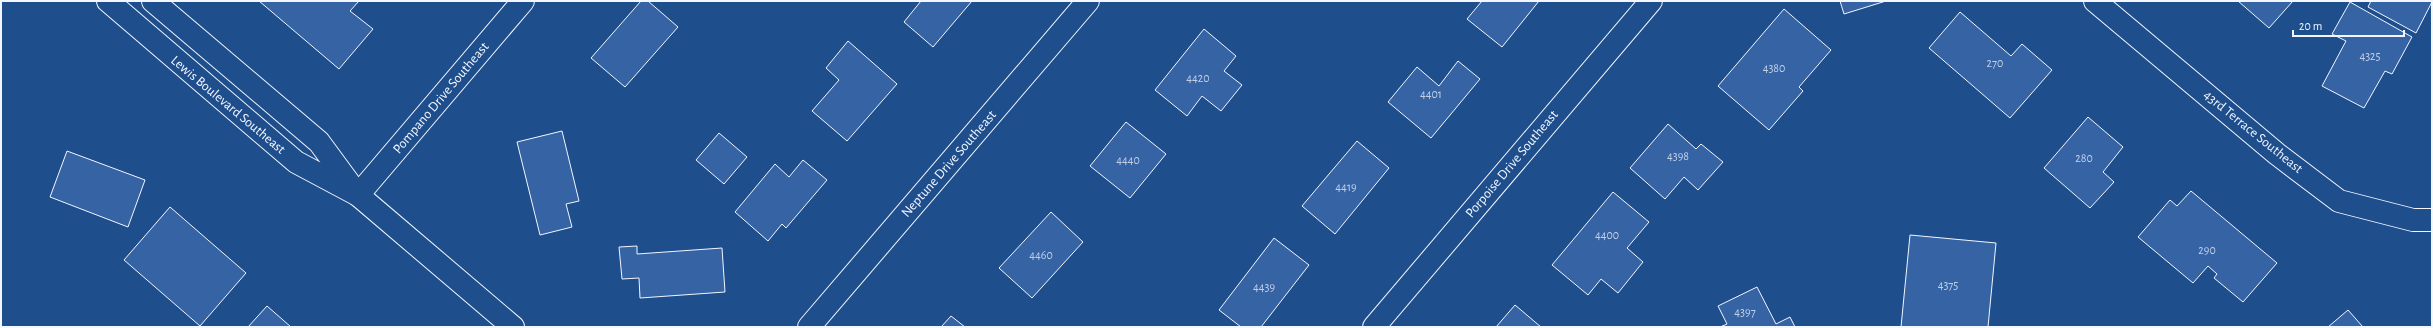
<svg xmlns="http://www.w3.org/2000/svg" width="2433" height="328" font-family="'Alegreya Sans',sans-serif">
  <rect width="100%" height="100%" fill="#1f4e8c"/>
  <path fill="#3563a3" stroke="#f2f6ff" d="M259,1H359L350,11L373,29L339,69Z
    M641,1H648L678,27L625,87L591,58Z
    M921,1H972L933,47L904,22Z
    M1482,1H1539L1502,47L1467,19Z
    M1840,1H1886L1844,14Z
    M2238,1H2293L2269,28Z
    M2371,1H2432V2L2416,33L2368,7Z
    M2350,2L2412,37L2392,74L2385,71L2364,108L2322,86L2346,41L2332,34Z
    M1784,9L1831,50L1799,87L1803,91L1769,130L1718,86Z
    M1960,12L2011,56L2022,44L2052,70L2010,118L1929,48Z
    M1204,29L1236,56L1224,71L1242,85L1221,111L1202,96L1187,116L1155,90Z
    M848,41L897,84L847,141L812,111L839,80L826,68Z
    M1458,61L1480,79L1431,138L1388,102L1417,67L1439,86Z
    M2088,117L2123,147L2103,172L2114,182L2090,208L2044,168Z
    M1126,122L1166,154L1130,198L1090,166Z
    M1668,124L1696,149L1701,144L1723,162L1698,190L1684,177L1665,199L1630,168Z
    M562,131L579,201L566,204L572,227L540,235L517,142Z
    M719,133L747,157L724,184L696,160Z
    M1357,141L1389,168L1335,234L1302,206Z
    M67,151L145,180L128,227L50,197Z
    M803,160L827,180L786,228L782,224L768,241L735,212L775,164L789,177Z
    M2191,191L2277,263L2243,302L2214,278L2217,274L2208,266L2193,283L2138,237L2170,200L2177,206Z
    M1613,192L1649,222L1627,248L1643,262L1618,293L1601,279L1588,295L1552,265Z
    M170,207L246,273L200,326L124,260Z
    M1051,212L1083,242L1032,298L999,268Z
    M1910,235L1996,243L1988,327H1901Z
    M1274,238L1309,265L1261,327H1241L1219,310Z
    M637,246V254L722,248L725,292L640,298L639,278L622,279L619,247Z
    M1757,287L1776,324L1790,317L1795,327H1720L1727,324L1718,306Z
    M1515,305L1541,327H1496Z
    M267,306L291,327H248Z
    M2348,310L2363,327H2328Z
    M951,316L965,327H941Z"/>
  <g fill="none" stroke-linecap="round" stroke-linejoin="round">
    <g stroke="#f2f6ff" stroke-width="24">
      <path id="minor" d="M2095,1L2277,154L2339,201L2413,220H2432
        M358,195L523,1
        M809,327L1088,1
        M1374,327L1651,1"/>
    </g>
    <g stroke="#f2f6ff" stroke-width="24">
      <path id="tertiary" d="M108,1L296,162L358,195L513,327
        M153,1L319,142L355,191"/>
    </g>
    <use href="#minor" stroke="#1f4e8c" stroke-width="22"/>
    <use href="#tertiary" stroke="#1f4e8c" stroke-width="22"/>
  </g>
  <g text-anchor="middle" dominant-baseline="central" stroke-width="3" stroke-linejoin="round" paint-order="stroke">
    <g font-size="12" fill="#c3d1e8">
      <text x="2370" y="56">4325</text>
      <text x="1995" y="63">270</text>
      <text x="1774" y="68">4380</text>
      <text x="1198" y="78">4420</text>
      <text x="1431" y="94">4401</text>
      <text x="1678" y="156">4398</text>
      <text x="2084" y="158">280</text>
      <text x="1128" y="160">4440</text>
      <text x="1346" y="187">4419</text>
      <text x="1607" y="235">4400</text>
      <text x="2207" y="250">290</text>
      <text x="1041" y="255">4460</text>
      <text x="1948" y="285">4375</text>
      <text x="1264" y="287">4439</text>
      <text x="1745" y="312">4397</text>
    </g>
    <g font-size="14" fill="#f2f6ff" stroke="#1f4e8c">
      <text transform="translate(441 98) rotate(-50)">Pompano Drive Southeast</text>
      <text transform="translate(228 105) rotate(40)">Lewis Boulevard Southeast</text>
      <text transform="translate(2253 132) rotate(39)">43rd Terrace Southeast</text>
      <text transform="translate(949 164) rotate(-49)">Neptune Drive Southeast</text>
      <text transform="translate(1512 164) rotate(-50)">Porpoise Drive Southeast</text>
    </g>
  </g>
  <rect width="2433" height="328" fill="none" stroke="#f2f6ff" stroke-width="4"/>
  <path d="M2293 30v6h111v-6" fill="none" stroke="#f2f6ff" stroke-width="2"/>
  <text x="2299" y="30" font-size="12" fill="#f2f6ff" stroke="#1f4e8c" stroke-width="3" paint-order="stroke">20 m</text>
</svg>
